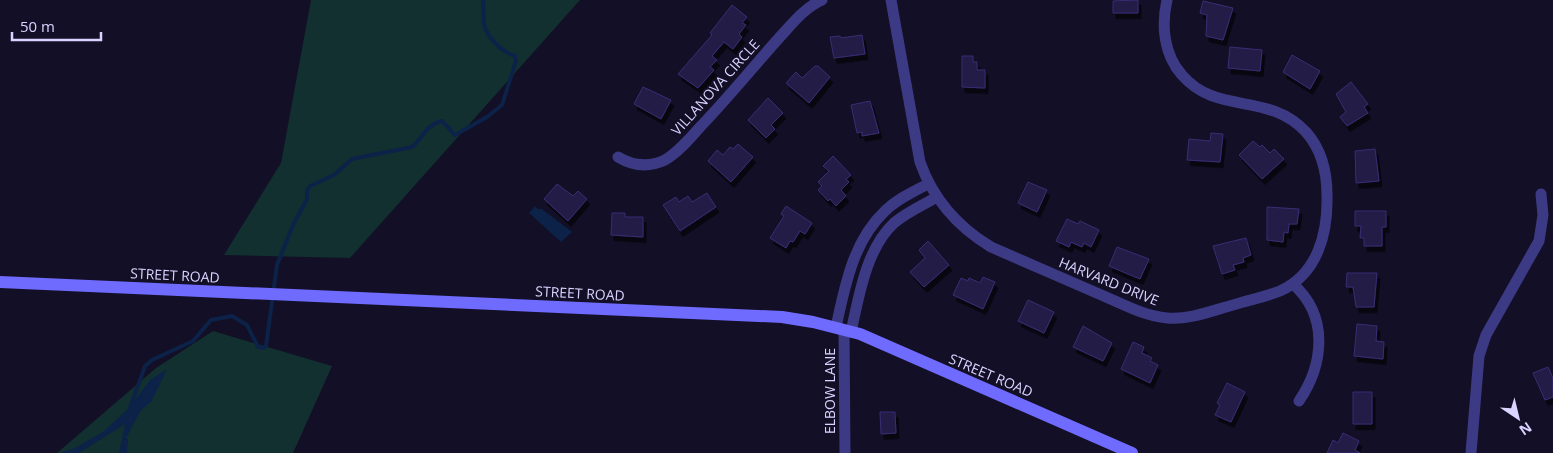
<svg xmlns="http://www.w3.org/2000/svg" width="1553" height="453" font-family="'Open Sans',sans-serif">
  <defs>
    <filter id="shadow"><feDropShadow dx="3" dy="5.5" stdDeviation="0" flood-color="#0009"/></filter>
  </defs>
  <rect width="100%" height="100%" fill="#130f26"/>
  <path fill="#12302f" d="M311,0H580L350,258L224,255L281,163Z
    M213,331L332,366L293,453H57L156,368Z"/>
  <path fill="#0c2248" d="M535,206L538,209H542L572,232L561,242L529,213Z
    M167,369L151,402L141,410L126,438L125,453H119L125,424L79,453H60L75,448L103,432L130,407L150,380Z"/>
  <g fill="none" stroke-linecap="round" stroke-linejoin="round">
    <path stroke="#0c2248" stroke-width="4" d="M129,411L145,366L152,360L193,341L211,320L232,316L247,325L258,347L263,348L266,346L277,265L293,225L307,199V190L310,186L334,175L352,159L412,147C424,137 425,125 442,121L455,135L487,117L502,105L516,61L515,56C502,52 487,38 484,24C483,18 484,8 483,0
      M125,453L126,440"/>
  </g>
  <path fill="#241b47" stroke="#3b2d73" filter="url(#shadow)" d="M1138,0V13H1113V1Z
    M1203,1L1233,8L1223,40L1206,36L1207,15L1200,13Z
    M732,5L747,17L742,23L746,25L739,34L742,37L733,49L724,42L712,56L717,60L710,67L714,70L698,88L678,74L712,35L710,33Z
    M862,35L865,54L834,58L830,37L840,36L841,38Z
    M1230,47L1262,50L1260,71L1228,68Z
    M1292,55L1320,71L1310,89L1283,72Z
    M962,56H973V62H977V70H985V88L962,87Z
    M815,66H818L830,77L809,103L786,83L796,72L802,78Z
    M1351,82L1368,104L1364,107L1368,113L1347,126L1340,117L1346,112L1336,94Z
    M643,87L671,100L661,119L634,104Z
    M768,98L783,113L771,125L775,129L766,138L748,120Z
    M870,101L879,133L862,136V132L857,133L851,105Z
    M1211,133L1223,134L1220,162L1187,160L1189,139L1210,141Z
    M1253,141L1260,147L1262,145L1270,153L1274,149L1284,159L1262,179L1239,155Z
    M738,144L753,157L731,182L708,161L717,150L723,155L730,147L733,149Z
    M1375,149L1379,181L1356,183L1355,151Z
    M833,156L851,175L846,179L849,182L841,190L846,196L836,206L830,199L828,201L818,190L822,186L818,182L829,171L823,166Z
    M1028,182L1047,190L1037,212L1018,203Z
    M557,184L573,196L578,191L587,199L568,221L544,199Z
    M707,193L716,207L680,231L663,205L676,197L679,202L688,196L692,202Z
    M786,206L812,223L805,234L800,231L793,242L790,241L786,248L770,238L784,216L781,214Z
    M1267,207L1299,209L1297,224H1289L1288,233L1284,232L1283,242L1267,240Z
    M1355,211H1386V227H1382V246H1364V238H1360L1361,226H1355Z
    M612,213H625V217H643V237L611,235Z
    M1067,219L1078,224L1080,221L1099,230L1091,247L1084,243L1082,247L1071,242L1069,247L1056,241Z
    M1246,238L1251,255L1243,258L1244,262L1233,265L1235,270L1222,274L1213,246Z
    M928,241L949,265L924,287L910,272L925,258L919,250Z
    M1117,247L1149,259L1140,279L1109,266Z
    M1347,273H1377L1374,307H1356L1353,287H1346Z
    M983,277L995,282L983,309L953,295L961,278L968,281L969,278L980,283Z
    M1028,300L1054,312L1044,333L1018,321Z
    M1357,324L1377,326L1376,341L1384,342L1383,359L1354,356Z
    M1083,326L1112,343L1103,361L1073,347Z
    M1133,342L1144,347L1142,353L1152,358L1150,361L1158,365L1150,383L1121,369Z
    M1548,367L1553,378V397L1545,400L1533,373Z
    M1227,383L1245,392L1231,422L1215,415L1220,405L1217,403Z
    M1353,392H1372V424H1353Z
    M880,412H895L896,433L881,434Z
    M1343,433L1359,441L1355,450L1360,453H1327L1333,440L1338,443Z"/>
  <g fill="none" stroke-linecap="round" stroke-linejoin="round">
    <path stroke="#3d3a85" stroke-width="11" d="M891,0L920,162C933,199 958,227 991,247C1027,263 1063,278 1099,294C1121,303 1143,316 1167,318C1189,320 1211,311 1233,305C1249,300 1265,297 1280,291C1318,274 1328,233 1327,195C1327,172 1321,149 1306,132C1268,91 1217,116 1182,75C1164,55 1161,26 1167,0
      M618,157C633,166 648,168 665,160C679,152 690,138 701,126C728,98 753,67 779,38C792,24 804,8 822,0
      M1293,284C1329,316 1324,364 1299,401
      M836,327C845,286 853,241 885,211C897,199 913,192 928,184
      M844,330L845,453
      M851,332C859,296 866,249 894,223C907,212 923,205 937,197
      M1471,453L1479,356L1486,335L1539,241L1543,215L1541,194"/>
    <path stroke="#6f6bff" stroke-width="12" d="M0,282L782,317L813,322L860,334L1132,453"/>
  </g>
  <g text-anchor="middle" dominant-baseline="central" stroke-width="4" stroke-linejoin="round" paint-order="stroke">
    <g font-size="14" fill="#d9d4ff" stroke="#130f26">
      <text transform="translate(715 87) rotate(-48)">VILLANOVA CIRCLE</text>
      <text transform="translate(175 275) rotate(3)">STREET ROAD</text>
      <text transform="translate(1109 281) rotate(22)">HARVARD DRIVE</text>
      <text transform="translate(580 293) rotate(3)">STREET ROAD</text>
      <text transform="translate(991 375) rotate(23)">STREET ROAD</text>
      <text transform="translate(829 391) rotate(-90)">ELBOW LANE</text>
    </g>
  </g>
  <g transform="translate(1518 418) rotate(145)" stroke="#130f26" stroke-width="4" paint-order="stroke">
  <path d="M0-4L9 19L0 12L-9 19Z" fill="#d9d4ff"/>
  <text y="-8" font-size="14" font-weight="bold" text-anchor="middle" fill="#d9d4ff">N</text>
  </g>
  <path d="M12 32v8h89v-8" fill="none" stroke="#d9d4ff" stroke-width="2.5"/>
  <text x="20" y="32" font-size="15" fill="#d9d4ff" stroke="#130f26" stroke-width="4" paint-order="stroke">50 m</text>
</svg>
